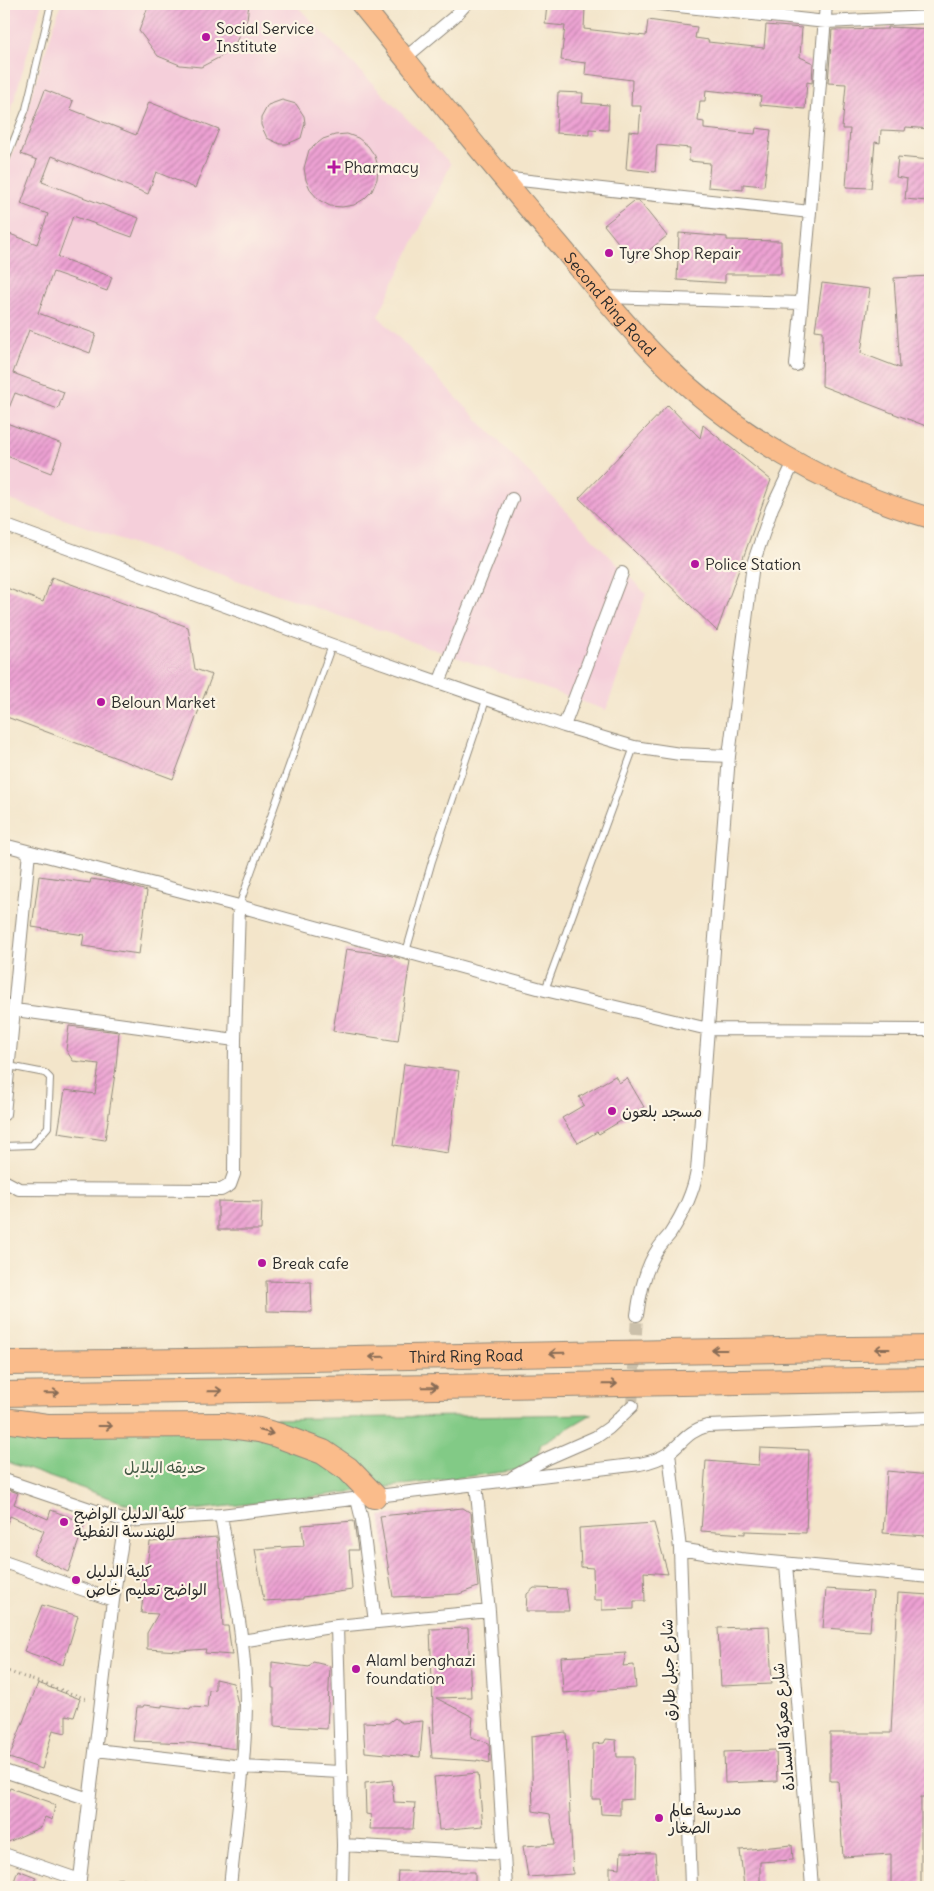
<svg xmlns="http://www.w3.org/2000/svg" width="934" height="1891" font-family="Delius,'Playpen Sans Arabic',sans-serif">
  <defs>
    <pattern id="building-hatch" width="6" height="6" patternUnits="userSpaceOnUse" patternTransform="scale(1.25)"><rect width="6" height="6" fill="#eda1d3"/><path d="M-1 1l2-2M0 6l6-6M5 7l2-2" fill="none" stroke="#c083ab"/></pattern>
  </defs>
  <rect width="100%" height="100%" fill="#fcf5e5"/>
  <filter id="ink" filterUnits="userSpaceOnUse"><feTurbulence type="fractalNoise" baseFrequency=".02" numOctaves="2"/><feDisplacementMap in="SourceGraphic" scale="10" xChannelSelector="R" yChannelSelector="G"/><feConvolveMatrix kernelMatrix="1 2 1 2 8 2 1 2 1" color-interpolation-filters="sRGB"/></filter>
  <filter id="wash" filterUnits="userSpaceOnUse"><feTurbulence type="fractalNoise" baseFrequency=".0096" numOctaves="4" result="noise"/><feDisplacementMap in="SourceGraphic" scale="20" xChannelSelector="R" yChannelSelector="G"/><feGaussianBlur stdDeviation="1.12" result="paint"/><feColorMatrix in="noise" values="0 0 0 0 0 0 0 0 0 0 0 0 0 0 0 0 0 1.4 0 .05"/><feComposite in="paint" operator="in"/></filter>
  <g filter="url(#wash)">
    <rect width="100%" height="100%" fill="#f3e5ca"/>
    <path fill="#f5cfda" d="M4,4H42L4,135Z
      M61,4H295L451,164L378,316L646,594L606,710L4,498V180Z"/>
    <path fill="#82ca86" stroke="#567a58" d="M592,1414L541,1444L534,1468L312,1497L156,1514L4,1461V1423Z"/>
    <g id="blocks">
      <path fill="url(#building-hatch)" d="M149,4H249L247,19L235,44L222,56L201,67L180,65L158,56L139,31Z
        M547,5L585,8L584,29L646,36L648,20L697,27L695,38L709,40L708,42L764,48L766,25L802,28L800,57L813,63L812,83L807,82L805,109L760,105L761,96L706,90L705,101H700L698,121L704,122V129L755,134L756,128L771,130L764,186L743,184V190L708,187L710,163L689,161L690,148L657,145L655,172L626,169L629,131L639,132L641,106H631L632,80L585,74L586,63L561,60L565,26L545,24Z
        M888,27L930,29V129L906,127L905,131L881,130L880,143L875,142L871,188L846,187L850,129H842L846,84L828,83L832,30L888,29Z
        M45,90L73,101L70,109L136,135L149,102L219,129L195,188L156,172L148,194L52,156L42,182L139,218L132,237L73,216L58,257L112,277L107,291L53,272L38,313L96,334L90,353L29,330L13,373L64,392L58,409L15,393L5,418L4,241L7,233L37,244L48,214L21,204L37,160L21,154Z
        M558,92L583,93L582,103L609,105L608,130L589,129V135L556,133Z
        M282,100L296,104L304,116L305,123L301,138L287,144H280L267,138L261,125V118L268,105Z
        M347,134L358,138L368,146L375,156L378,167L377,179L372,191L364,199L354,205L342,207L330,206L319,200L311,191L306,180L304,168L309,150L323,139L335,135Z
        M898,157L930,160L927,201L905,199L907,179L896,177Z
        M634,201H639L667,236L634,262L604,225Z
        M679,233L727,237V240L781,241V274H725V283L677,280Z
        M930,276V415L926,426L822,386L823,331L815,330L822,283L870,289L861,353L900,368L894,278Z
        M668,405L700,438L703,425L771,480L717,631L579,498Z
        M4,422L62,444L51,473L4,455Z
        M52,577L188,627L195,669L212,675L173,779L4,716V587L43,602Z
        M39,876L90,883L91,879L119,883L147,891L139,954L82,946L84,935L32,927Z
        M346,949L388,955L410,961L398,1041L333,1031Z
        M69,1026L119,1032L116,1067L105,1140L58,1133L65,1090L95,1094L99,1064L73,1061L66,1050Z
        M404,1064L459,1071L448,1153L394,1145Z
        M615,1076L619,1083L627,1078L644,1107L599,1134L597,1132L578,1143L562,1118L584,1105L579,1097Z
        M218,1201L262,1202L261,1230H218Z
        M266,1281L311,1282L312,1312L267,1311Z
        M760,1448L809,1450L806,1533L745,1531V1534L701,1531L706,1461L759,1465Z
        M887,1471L930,1475L927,1536L883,1533Z
        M4,1488L18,1493L14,1504L48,1519L51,1510L85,1523L68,1572L33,1555L44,1531L10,1516L5,1528H4Z
        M463,1508L471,1513L478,1587L459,1594L393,1597L380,1516Z
        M354,1521L358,1550H349L352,1590L303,1597V1599L264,1601L255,1549L304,1546L302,1525Z
        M654,1523L668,1574L644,1572L645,1601H634V1609L602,1610V1600H594L593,1568L581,1567L579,1528Z
        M217,1537L223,1626H228L232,1655L205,1653L206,1649L179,1651L147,1649V1633L158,1614L141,1613L150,1542Z
        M534,1588L566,1589L569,1611H526L527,1594Z
        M826,1589L873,1592L870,1631L823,1628Z
        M898,1593L930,1595V1749L927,1797H921V1887H891V1854L843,1857L838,1781H830V1733H891Z
        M42,1605L78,1616L63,1665L24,1651Z
        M769,1626L772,1684L721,1686L718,1628Z
        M468,1628L471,1697L436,1698L473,1717L471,1737L489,1743L490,1763L477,1760V1761L432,1758L429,1726L434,1734L430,1629Z
        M626,1653L623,1666L634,1665L636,1688L563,1693L561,1657Z
        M272,1662L309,1667L313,1662L330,1666L327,1729L274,1726V1688H272Z
        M215,1679L233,1683L238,1704L236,1749L190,1743L133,1741L137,1707H143L144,1705L162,1707V1705L190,1709L191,1707L207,1708L209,1690L215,1689Z
        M38,1683L80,1699L74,1717L66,1715V1733L53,1730L42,1769L9,1758Z
        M395,1718L402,1723L423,1721L420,1757L365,1752L363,1722L388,1723Z
        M566,1732L573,1874L528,1877L523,1846L555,1844L550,1814L533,1811L531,1736Z
        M606,1739L616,1740L617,1757H634L633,1799L620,1800V1815L601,1814L600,1799H592L593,1744L604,1743Z
        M776,1750L777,1781L725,1783L724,1752Z
        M478,1773L483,1826L439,1830L434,1777Z
        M392,1780L394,1802L415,1803L413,1829H370L371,1815L366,1814L365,1783Z
        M10,1788L50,1802L55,1806L52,1820L45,1817L41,1827L4,1844V1800Z
        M792,1845L793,1860L760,1862V1887H744L740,1850Z
        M621,1852L655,1853L658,1887H610V1867L620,1868Z
        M18,1870L36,1877L32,1887H12Z
        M398,1871L475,1872V1887H397Z"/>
    </g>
  </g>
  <g filter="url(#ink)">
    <use href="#blocks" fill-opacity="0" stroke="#8f887a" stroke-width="1"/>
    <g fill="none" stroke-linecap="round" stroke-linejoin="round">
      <path stroke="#cbc0aa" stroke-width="12" stroke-dasharray="12 6" stroke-linecap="butt" d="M632,1406L637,1315"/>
      <g stroke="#8f887a" stroke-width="8">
        <path id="lane" d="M4,165L26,109L51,4
          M239,906L332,645
          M406,952L432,861L486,700
          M545,990L634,747
          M4,1146L32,1145L48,1127L50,1078L45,1073L9,1066"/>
      </g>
      <g stroke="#8f887a" stroke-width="14">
        <path id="street" d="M660,4L826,22L930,17
          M405,58L454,17L466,4
          M502,178L810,212
          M604,297L801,303
          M796,365L810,212L826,4
          M4,525L332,645L564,726L634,747L680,754L729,756
          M439,683L512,499
          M564,726L622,573
          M4,845L239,906L545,990L708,1029L930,1030
          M15,1010L235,1040
          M4,1114L29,852
          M4,1181L19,1189L221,1190L230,1185L234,1174L235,1040L239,906
          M637,1315C640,1292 645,1268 658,1249C661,1244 666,1239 670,1234C683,1214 693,1194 697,1171L729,756L753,564L772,508L794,462
          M669,1453L680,1549L691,1887
          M513,1477L548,1458L596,1437L609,1428L632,1406
          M4,1480L125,1521L221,1515L640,1464C650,1462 660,1459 669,1453C683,1442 688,1431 707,1426L930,1418
          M476,1484L489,1611
          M357,1499L362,1520L375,1622
          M221,1515C231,1577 246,1641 246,1705C245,1766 236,1826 230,1887
          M680,1549L740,1559L930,1577
          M4,1562L113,1600
          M786,1564L812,1887
          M337,1626L343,1845L342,1887
          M241,1641L337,1626L489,1611L506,1887
          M96,1750L243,1767L340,1772
          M4,1771L89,1799
          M343,1845L504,1854
          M4,1854L80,1880
          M119,1885L148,1887
          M79,1887L113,1600L125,1521"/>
      </g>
      <g stroke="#8f887a" stroke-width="22">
        <g id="primary">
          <path id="s1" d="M361,4C426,84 490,165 558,243C591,282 623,323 659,359C734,434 829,489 930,518"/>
        </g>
      </g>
      <g stroke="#8f887a" stroke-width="26">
        <g id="highway">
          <path id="s2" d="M4,1363C313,1361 621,1351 930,1348"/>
          <path d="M4,1394L930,1379"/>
          <path d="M4,1420L47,1426L223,1425L259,1430L277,1435L323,1452L348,1469L374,1496"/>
        </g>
      </g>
      <path stroke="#8f887a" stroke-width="3" stroke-dasharray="1 4" stroke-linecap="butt" d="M4,1670L87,1699"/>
      <use href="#lane" stroke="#fff" stroke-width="6"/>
      <use href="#street" stroke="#fff" stroke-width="12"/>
      <use href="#primary" stroke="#fabc8b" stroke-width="20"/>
      <use href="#highway" stroke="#fabc8b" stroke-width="24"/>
    </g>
    <defs><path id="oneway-shaft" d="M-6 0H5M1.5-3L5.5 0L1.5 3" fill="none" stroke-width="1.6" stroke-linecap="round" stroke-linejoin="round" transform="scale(1.25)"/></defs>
    <g stroke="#886c56">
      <use href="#oneway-shaft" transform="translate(882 1349) rotate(180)"/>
      <use href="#oneway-shaft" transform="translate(719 1350) rotate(180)"/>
      <use href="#oneway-shaft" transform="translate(557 1353) rotate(179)"/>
      <use href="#oneway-shaft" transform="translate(377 1357) rotate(179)"/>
      <use href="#oneway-shaft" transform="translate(610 1384) rotate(-1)"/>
      <use href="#oneway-shaft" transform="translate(430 1387) rotate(-1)"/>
      <use href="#oneway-shaft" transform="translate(215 1391) rotate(-1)"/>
      <use href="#oneway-shaft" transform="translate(52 1393) rotate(-1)"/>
      <use href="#oneway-shaft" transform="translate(105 1426)"/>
      <use href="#oneway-shaft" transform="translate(266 1432) rotate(15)"/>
    </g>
  </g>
  <g fill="#b5179e" stroke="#fcf5e5" stroke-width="2">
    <circle cx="206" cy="37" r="5"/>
    <path d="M331.5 159.5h5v5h5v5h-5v5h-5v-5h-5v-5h5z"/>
    <circle cx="609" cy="253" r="5"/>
    <circle cx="695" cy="564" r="5"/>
    <circle cx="101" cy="702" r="5"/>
    <circle cx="612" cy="1111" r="5"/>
    <circle cx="262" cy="1263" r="5"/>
    <circle cx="64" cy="1522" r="5"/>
    <circle cx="76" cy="1580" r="5"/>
    <circle cx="356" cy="1669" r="5"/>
    <circle cx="659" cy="1818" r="5"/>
  </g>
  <g text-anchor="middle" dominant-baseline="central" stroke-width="4.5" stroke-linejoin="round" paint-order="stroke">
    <g font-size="16" fill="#2b2b2b" stroke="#fcf5e5" text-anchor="start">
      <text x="216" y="28">Social Service<tspan x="216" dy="18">Institute</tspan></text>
      <text x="344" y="167">Pharmacy</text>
      <text x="619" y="253">Tyre Shop Repair</text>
      <text x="705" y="564">Police Station</text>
      <text x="111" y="702">Beloun Market</text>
      <text x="622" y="1111">مسجد بلعون</text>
      <text x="272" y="1263">Break cafe</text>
      <text x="74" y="1513">كلية الدليل الواضح<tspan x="74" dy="18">للهندسة النفطية</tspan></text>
      <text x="86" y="1571">كلية الدليل<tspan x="86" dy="18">الواضح تعليم خاص</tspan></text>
      <text x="366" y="1660">Alaml benghazi<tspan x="366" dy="18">foundation</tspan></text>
      <text x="669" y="1809">مدرسة عالم<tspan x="669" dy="18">الصغار</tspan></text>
    </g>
    <g font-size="16" fill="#2b2b2b" stroke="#fcf5e5">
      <text stroke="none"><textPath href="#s1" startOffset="390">Second Ring Road</textPath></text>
      <text stroke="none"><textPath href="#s2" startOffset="462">Third Ring Road</textPath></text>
      <text transform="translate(668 1670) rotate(-92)">شارع جبل طارق</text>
      <text transform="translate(783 1727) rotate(-95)">شارع معركة السدادة</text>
    </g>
    <g font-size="16" fill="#455b46" stroke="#fcf5e5">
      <text x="165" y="1467">حديقه البلابل</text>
    </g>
  </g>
  <rect width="934" height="1891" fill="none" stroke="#fcf5e5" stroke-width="20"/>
</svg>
